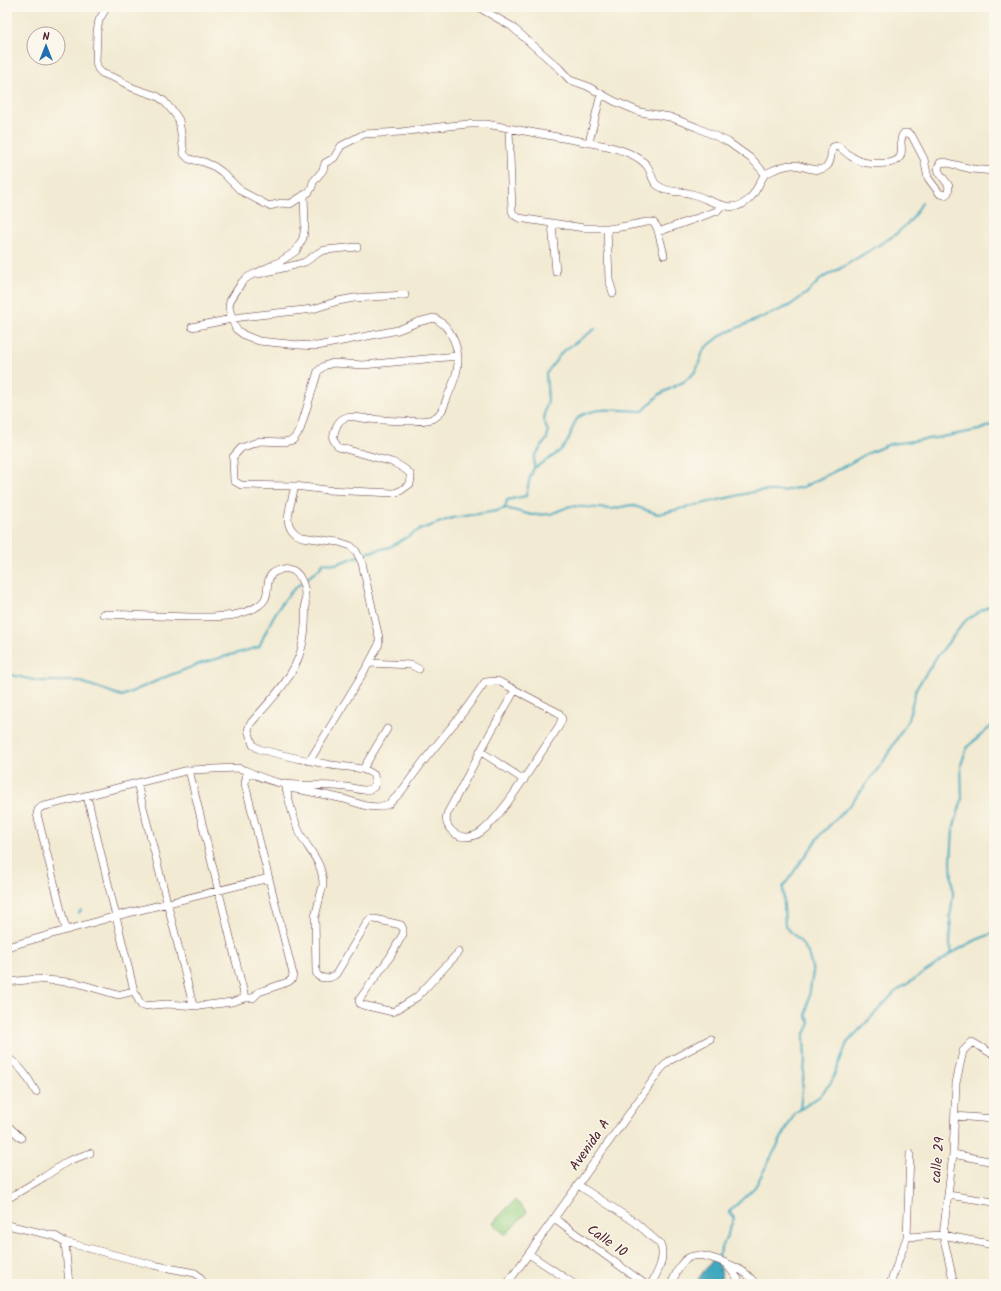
<svg xmlns="http://www.w3.org/2000/svg" width="1001" height="1291" font-family="Kalam,sans-serif">
  <defs>
    <pattern id="water-ripples" width="26" height="14" patternUnits="userSpaceOnUse"><rect width="26" height="14" fill="#3fa8bf"/><path d="M2 4q2-2 4 0t4 0M15 11q2-2 4 0t4 0" fill="none" stroke="#37889b"/></pattern>
  </defs>
  <rect width="100%" height="100%" fill="#fbf7ec"/>
  <filter id="ink" filterUnits="userSpaceOnUse"><feTurbulence type="fractalNoise" baseFrequency=".025" numOctaves="2"/><feDisplacementMap in="SourceGraphic" scale="8" xChannelSelector="R" yChannelSelector="G"/><feConvolveMatrix kernelMatrix="1 2 1 2 8 2 1 2 1" color-interpolation-filters="sRGB"/></filter>
  <filter id="wash" filterUnits="userSpaceOnUse"><feTurbulence type="fractalNoise" baseFrequency=".012" numOctaves="4" result="noise"/><feDisplacementMap in="SourceGraphic" scale="16" xChannelSelector="R" yChannelSelector="G"/><feGaussianBlur stdDeviation="0.9" result="paint"/><feColorMatrix in="noise" values="0 0 0 0 0 0 0 0 0 0 0 0 0 0 0 0 0 1.4 0 .05"/><feComposite in="paint" operator="in"/></filter>
  <g filter="url(#wash)">
    <rect width="100%" height="100%" fill="#f2ead2"/>
    <path fill="#97d185" stroke="#707858" d="M515,1200L527,1212L505,1235L493,1223Z"/>
    <path fill="url(#water-ripples)" stroke="#446475" d="M714,1258C722,1268 723,1271 720,1284H696C699,1275 708,1267 714,1258Z"/>
    <g fill="none" stroke-linecap="round" stroke-linejoin="round">
      <path stroke="#3fa8bf" stroke-width="2" d="M534,468C545,461 558,455 566,444C572,436 572,420 582,415C602,406 623,411 643,411L660,394L685,381L696,371L704,349L723,334L789,306L807,293L822,278L841,268L895,235L911,220L922,203
        M505,508L507,500L526,496L530,477L534,468V457L547,439L548,432L544,421L545,410L548,400L546,374L562,352L595,329
        M304,581L319,569L323,563L336,564L370,552L390,547L419,530L452,518L497,511L505,508L532,515L551,514L570,506L612,509L631,505L658,514L757,491H782L803,487L847,465L866,454L890,444L936,438L979,430L994,424
        M7,674L38,681H78L122,696L168,676L202,663L259,647C269,624 280,599 301,583
        M79,913L81,910
        M952,953L950,945V938L951,931L950,918L953,896L951,861L953,830L962,799L961,765L967,747L994,724
        M800,1109L805,1062L804,1036L810,1023L806,1015L813,972L808,953L800,941L785,926L783,887L821,834L851,804L883,762L908,720L916,689L936,658L966,620L994,603
        M718,1258L734,1218L729,1212L755,1187L795,1113L820,1096L832,1081L847,1043L895,992L940,962L952,953L976,940L994,933"/>
    </g>
  </g>
  <g filter="url(#ink)">
    <g fill="none" stroke-linecap="round" stroke-linejoin="round">
      <g stroke="#633d44" stroke-width="8">
        <path id="minor" d="M107,7L99,20L97,32L96,62L98,69L102,73L119,80L133,88L157,96L164,101L175,114L179,120L184,154L189,159L204,162L215,167L222,172L241,191L269,206L282,203L290,204L309,192L312,187L313,182L323,170L325,163L334,158L341,146L364,134L401,132L439,127L469,124H486L607,146C621,150 639,155 647,166C652,172 651,180 657,185C670,194 679,190 692,194C711,199 734,218 751,197C757,190 760,181 765,174C773,170 783,165 792,165C802,164 819,176 828,165C832,160 830,153 833,147L837,146C843,149 847,154 852,157C865,165 875,164 889,163C894,162 900,160 901,154C903,147 898,139 904,133H908L912,136L924,159L928,178L940,194L945,195L948,193L949,186L939,172L938,168L940,163L944,162L972,169L994,171
          M478,7L511,26L559,68L570,80L587,86L614,101L640,112L670,117L696,127L728,142L753,160L765,174
          M509,129L512,211L514,215L519,218L584,228H615L647,222H653L657,227L664,255
          M589,142L601,94
          M304,195L305,226L303,238L296,251L281,261L248,277L242,282L230,301L229,307L233,322L236,329L244,335L259,341L299,345L317,346L398,330L418,322L434,318C452,326 461,351 457,370C455,380 451,389 447,398C444,406 442,414 434,418C424,424 381,420 368,419C360,418 350,415 344,418C336,422 335,431 333,439L338,447L392,462L400,466L406,470L410,474L411,478L410,484L400,491L394,493L327,490L295,486L290,506L288,519L289,525L292,530L296,534L302,537L339,542L351,546L356,551L362,563L379,638V644L368,665L310,760
          M552,223L556,272
          M607,228L609,279L613,293
          M658,232L717,211L721,206
          M258,274L295,265L305,262L318,253L325,250L357,247
          M192,327L241,317L313,309L338,301L354,298L405,295
          M295,486L241,485L234,481L233,457L241,448L260,441L284,442L293,440L300,430L318,371L324,366L333,363L363,365L457,356
          M103,614C136,615 169,617 203,617C216,617 232,617 245,612C251,610 261,606 265,599C270,590 264,575 277,571C281,569 285,568 289,569C300,571 305,586 305,596C306,613 306,633 301,650C293,679 269,702 250,724L248,730L253,745L259,749C281,755 304,760 326,764C342,768 361,765 374,775L375,782L374,787C368,792 360,790 353,788C331,784 308,787 285,784C272,782 259,777 247,771
          M369,663L411,665L419,669
          M480,751L524,780
          M363,769L387,729
          M137,783L193,1005
          M285,784L286,788L302,790L344,799L366,806L378,807L389,804L401,792L422,763L465,710L485,682L498,681L559,713L562,719L559,726C542,751 526,777 508,802C500,812 492,824 481,832C473,838 461,839 453,832C447,827 445,822 447,814L492,730L515,690
          M286,788C289,802 293,816 298,829C307,850 323,860 323,885L315,917L316,972L318,976C323,979 331,979 336,974L368,921L371,919H375L401,925L403,929V934L390,957L359,1000L360,1004L363,1005L393,1012L417,997L459,952
          M87,796L134,991L141,1005L143,1006L166,1004L199,1006L232,1002L245,998
          M66,930L37,814L38,810L41,807L189,770L238,768L247,771L245,784L293,974L292,979L288,982L259,992L253,998H245L189,770
          M7,947L116,916L269,878
          M7,982L37,979L77,983L118,995L134,991
          M7,1058H8C22,1067 28,1078 36,1092
          M955,1116L994,1119
          M7,1125L21,1138
          M953,1154L994,1162
          M578,1185L635,1222L660,1244C666,1257 658,1272 651,1284
          M948,1195L994,1202
          M7,1199L44,1177L68,1161L90,1153
          M554,1218L645,1284
          M7,1225L55,1236L65,1242L153,1265L195,1273L199,1276L204,1284
          M907,1237L943,1235L994,1245
          M65,1242L69,1284
          M529,1254L574,1284
          M728,1266L738,1279L739,1284
          M507,1284L661,1069L669,1061L710,1039
          M671,1284C676,1275 680,1261 690,1257C702,1251 735,1266 745,1273C749,1276 752,1280 756,1284
          M890,1284L907,1237L910,1154
          M954,1284L943,1235L953,1154L956,1083L963,1051L972,1042L994,1055"/>
      </g>
      <use href="#minor" stroke="#fff" stroke-width="7"/>
    </g>
  </g>
  <g text-anchor="middle" dominant-baseline="central" stroke-width="3" stroke-linejoin="round" paint-order="stroke">
    <g font-size="14" fill="#4a1f2b" stroke="#fbf7ec">
      <text transform="translate(590 1145) rotate(-55)">Avenida A</text>
      <text transform="translate(938 1160) rotate(-85)">calle 29</text>
      <text transform="translate(607 1241) rotate(35)">Calle 10</text>
    </g>
  </g>
  <rect width="1001" height="1291" fill="none" stroke="#fbf7ec" stroke-width="24"/>
  <g transform="translate(46 46)"><circle r="19" fill="#fbf7ec" stroke="#b4a19f"/>
  <path d="M0-3L7 15L0 10L-7 15Z" fill="#1f6fb2"/>
  <text y="-6" font-size="11" font-weight="bold" text-anchor="middle" fill="#4a1f2b">N</text>
  </g>
</svg>
